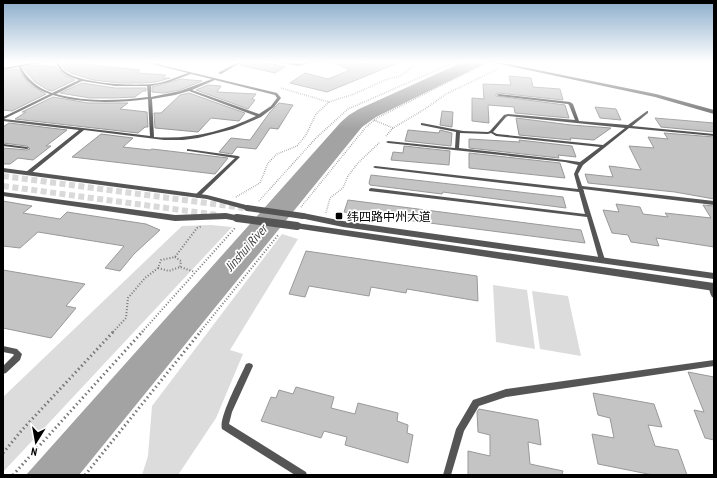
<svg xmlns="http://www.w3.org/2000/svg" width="717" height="478" font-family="'PT Sans Narrow','Noto Sans SC',sans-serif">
  <rect width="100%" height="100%" fill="#fff"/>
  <path fill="#dcdcdc" d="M211,225L232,227L3,472V397L182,226Z
    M282,234L298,239L230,350L243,354L216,418L178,475H142L148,456L152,406Z
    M493,285L527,290L535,349L496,342Z
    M532,291L568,296L581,356L540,349Z"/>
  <path fill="#a3a3a3" d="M463,62H488L376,117L362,127L79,475H26L341,122L349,115L359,109Z"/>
  <path fill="#c4c4c4" stroke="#999" d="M68,62H86L82,64L140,70L137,73L166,75L163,78H170L156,82L143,83H119L93,80L71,73L64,69L62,65Z
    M243,62H262L285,67L275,73L240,65Z
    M332,62H360L365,64L371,62H400L327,92L290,83L305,73L328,79L350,70Z
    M37,65L56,67L64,75L75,80L52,91L48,90L35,82L23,68Z
    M17,69L30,85L46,94L12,111L3,110V71Z
    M509,76L531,78L533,87L560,89L563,100L498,93L496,94V96L565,105L569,118L515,113L514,107L488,105L489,123L472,121V98L484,99L483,84L511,85Z
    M181,79L202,81L180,90L164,93L152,92V87Z
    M82,83L115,88H146V91H143L135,97L113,98H90L60,93Z
    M208,85L221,86L217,92L256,94L252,99L255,100L248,109L196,90Z
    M189,93L245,113L239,121L211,118L198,132L155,128L154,113H161L180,95Z
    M53,97L88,103H128L120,109L147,112L148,127H145L138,133L15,119L26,112H22Z
    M279,103L293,105L278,129L270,128L256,149L237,147L232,154L219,152L231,138L250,140L270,112Z
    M595,107L616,109L621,120L600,118Z
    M442,111L453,112L452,127L440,125Z
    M516,118L571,125L611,128L594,140L570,138L571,140L519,135Z
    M655,118L714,123V132L661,127Z
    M9,123L67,130L46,146H51L33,160L18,158L10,164H3V148L27,150L30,149L27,146L3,143V127Z
    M408,130L439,133L440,130L452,133L451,146L405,141Z
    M664,133L714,137V199L675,192L588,183L585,174L613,177L609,166L641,170L629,146L654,148L648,137L668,139Z
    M101,134L133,138L123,147L150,150L152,149L228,158L215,174L72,157Z
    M469,139L520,142L519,140L572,146L576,157L558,155L559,158L469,148Z
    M404,146L450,151L449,165L391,160L393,152L403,153Z
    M469,153L560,163L565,178L469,168Z
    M371,175L563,197L566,208L450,193L443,192L442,194L370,185L369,183Z
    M348,200L581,230L585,243L344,212Z
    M3,201L32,206L23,213L60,219L67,212L146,224L160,230L134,254L120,271L105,268L124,246L38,232L20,248L3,246Z
    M616,204L640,207L643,214L668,217L665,213L711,218L703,205L714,206V247L656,238L659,246L631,242L628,235L612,233L603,210L619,212Z
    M306,251L477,276L478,301L407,289L406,293L371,287L369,296L309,286L305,297L289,294Z
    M3,270L85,284L66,306L76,308L51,338L3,328Z
    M688,372L714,377V440L705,438L694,410L704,412Z
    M296,387L334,397L331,408L355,414L358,403L398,413L397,421L408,425L407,433L413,435L408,463L345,445L347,437L324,431L321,438L261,421L271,397L276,398L279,390L293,394Z
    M593,393L654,404L662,427L648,425L655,446L678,450L687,475H653L598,464L592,434L614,438L610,418L598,415Z
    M479,409L538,420L541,445L528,442L530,464L563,471L562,475H468V451L490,456V435L478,432L477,412Z"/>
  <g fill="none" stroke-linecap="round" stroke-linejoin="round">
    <path stroke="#d9d9d9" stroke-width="6" stroke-dasharray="6 3.5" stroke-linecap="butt" d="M3,176L244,208
      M3,186L218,215"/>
    <path stroke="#777" stroke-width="1.5" stroke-dasharray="0.5 1.5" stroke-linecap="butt" d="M329,102L354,94L385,80L400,76L419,62
      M374,120L393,128
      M386,136L393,128L425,109L446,94L498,69
      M236,197L260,183L268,163L277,154L297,146L306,135L316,114L329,102L281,88
      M259,201L316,138L348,109L455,62
      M301,207L366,127L377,118L486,63
      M326,213L330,198L343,188L348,176L358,163L380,142"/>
    <path stroke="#777" stroke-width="2" stroke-dasharray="1 2" stroke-linecap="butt" d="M175,257L181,261L180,267
      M158,268L169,271L180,267L195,272
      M113,332L126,318L128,298L145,278L158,268L161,260L175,257L197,228L202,226
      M142,332L235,228
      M200,332L279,234"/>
    <path stroke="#777" stroke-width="3" stroke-dasharray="1.5 3" stroke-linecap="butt" d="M3,453L22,430L114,331
      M13,475L143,331
      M85,475L201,331"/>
    <path fill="#555" fill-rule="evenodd" d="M38,62H43L21,67C28,80 38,88 52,93L79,80C68,76 60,74 56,62H58C60,64 61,68 63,70C78,84 132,86 152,84C164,83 176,77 188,73L144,62H148L277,93L281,98L274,107L261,117L233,129L198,138L183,140H164L84,130L30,174H28L26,173V172L79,130L3,121V117L50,94C35,89 25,81 18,67L3,70V68ZM191,74L212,79L180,91L151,97V86L169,82ZM215,80L275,95L277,98L271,106L259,114L192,90ZM82,81L115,86H147L148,97C118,101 85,102 56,94ZM189,91L256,116C225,131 189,140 154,137L152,99L175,95ZM53,95C82,104 118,103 148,99L150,136L109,131L4,119Z
      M238,62H242L221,74L218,73Z
      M275,62C283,61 291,64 298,64C304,64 309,61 315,62L298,66Z
      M498,94L570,102L573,104L579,121L628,125L647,111H648V113L632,126L714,134V136L629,128L583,165L578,174L582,186L714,201V205L583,189L584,191V192L605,260L604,262H600L599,260L587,217L369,191V189L371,188L585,214L579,192L375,168L373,167L375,166L578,189L574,174L578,165L565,162L388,143L386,142L388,141L455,148L456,132L421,125V123H422L463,131L488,132L490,131L504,115L508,114L575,120L569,105L568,104L499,96L497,95ZM508,116L625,128L603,145L497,134L493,132L506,117ZM460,133L488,134L491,133L496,136L600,147L580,162L565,160L459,148Z
      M3,144L27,147L29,148L27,149L3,146Z
      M187,149L238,156L240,157L199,197L197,198L195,196V195L235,158L189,151H187Z
      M710,284H714V298L712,297C710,294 708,287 710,284Z
      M3,346L17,349L22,354L20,360L6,373L3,374V366L14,355L13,354L3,352Z
      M714,360V366L506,397L479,406L464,431L451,475H443L456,429L473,400L506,389Z
      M249,363L252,364L253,366L232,412L229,424L306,472L307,475H295L222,429C218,418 241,376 246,364Z"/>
    <path fill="#555" fill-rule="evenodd" d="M491,62H498L656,94L714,110V114L655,97Z"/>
    <path fill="#555" fill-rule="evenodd" d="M3,168L207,195L250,206L251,208L247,210L207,199L3,172Z
      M3,192L175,215L226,213L240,216L241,218L237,221L226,219L175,221L3,196Z
      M303,213L343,221L714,273V279L343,227L300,218L299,216L300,214Z
      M297,223L714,283V291L294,228L293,226L294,224Z"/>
    <path stroke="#555" stroke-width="6" d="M247,208L303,216"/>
    <path stroke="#555" stroke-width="8" d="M237,218L297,226"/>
  </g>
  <linearGradient id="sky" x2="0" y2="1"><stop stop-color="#8cadcc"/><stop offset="0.48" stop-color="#fff"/><stop offset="1" stop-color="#fff" stop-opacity="0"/></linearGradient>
  <rect width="717" height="129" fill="url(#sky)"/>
  <rect fill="#000" stroke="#fff" stroke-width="1.5" x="335" y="212" width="8" height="8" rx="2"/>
  <g text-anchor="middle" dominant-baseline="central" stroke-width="3.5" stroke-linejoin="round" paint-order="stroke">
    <g font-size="12" fill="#000" stroke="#fff" text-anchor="start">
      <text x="347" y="216">纬四路中州大道</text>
    </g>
    <g font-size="13" font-style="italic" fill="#444" stroke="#fff">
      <text transform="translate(246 248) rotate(-49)">Jinshui River</text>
    </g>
  </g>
  <rect width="717" height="478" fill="none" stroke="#000000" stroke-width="8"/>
  <g transform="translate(36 442) rotate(191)" stroke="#ffffff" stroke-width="3" paint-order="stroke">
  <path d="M0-3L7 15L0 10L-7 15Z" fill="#000000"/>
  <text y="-6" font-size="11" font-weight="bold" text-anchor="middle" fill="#000000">N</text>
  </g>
</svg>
